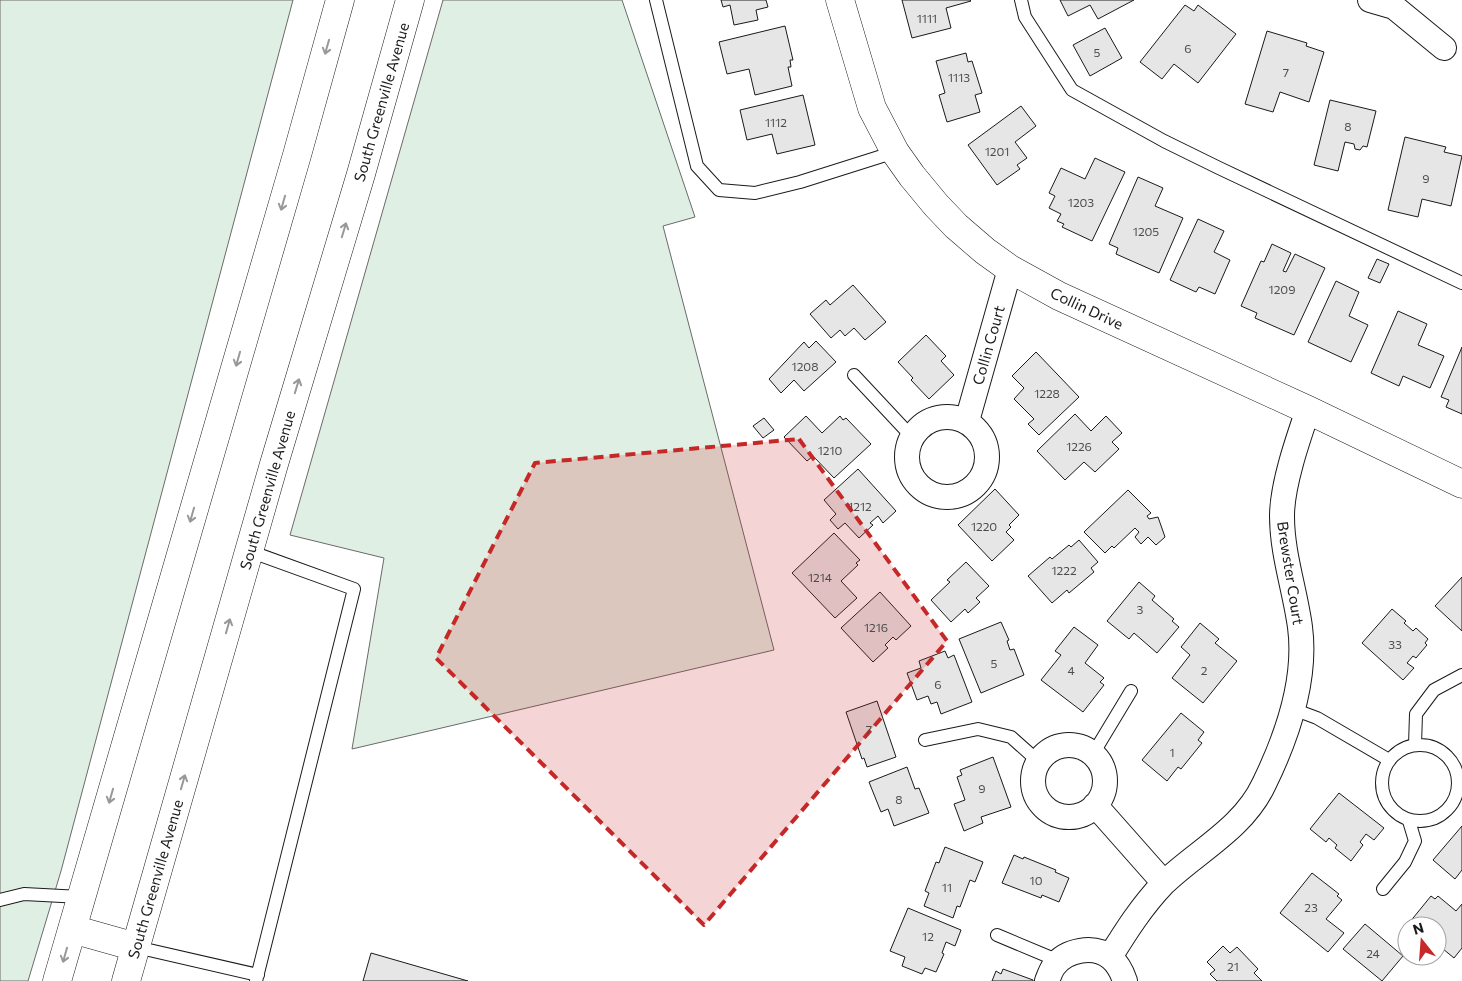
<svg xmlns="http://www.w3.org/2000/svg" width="1462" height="981" font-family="Commissioner,sans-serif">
  <rect width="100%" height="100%" fill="#fff"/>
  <path fill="#e0efe3" stroke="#6a6a6a" d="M0,0H293L61,871L28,981H0Z
    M443,0H622L695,217L663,226L774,650L352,749L384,558L290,535Z"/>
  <path fill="#e6e6e6" stroke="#1a1a1a" d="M721,0H766L768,7L756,10L758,20L734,25L730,5L723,7Z
    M902,0H970L971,1L946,8L951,28L912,38Z
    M1060,0H1134L1098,19L1090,5L1068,16Z
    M1185,5L1194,11L1198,5L1236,34L1198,83L1174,64L1162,79L1140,62Z
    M785,26L793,60H790L791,67H788L792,86L755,95L749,69L727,74L719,42Z
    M1105,28L1122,58L1090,76L1073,45Z
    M1267,31L1307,43L1306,46L1324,52L1309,102L1280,92L1273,112L1245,104Z
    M966,53L968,62L972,61L982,93L975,95L980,112L947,122L939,95L945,93L936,61Z
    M803,95L815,145L777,154L772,134L747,140L740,110Z
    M1330,100L1376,111L1367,147L1363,146L1360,150L1355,149L1354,144L1345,142L1338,171L1314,165Z
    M1021,106L1036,126L1015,142L1027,158L1017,165L1020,169L997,185L968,145Z
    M1405,137L1446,147L1444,152L1462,156L1451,206L1422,199L1418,217L1388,210Z
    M1095,158L1125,172L1092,241L1062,227L1064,224L1057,221L1061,214L1049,208L1055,196L1049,193L1061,168L1085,179Z
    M1138,177L1163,188L1155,206L1183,218L1159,273L1116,254L1118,248L1109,244Z
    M1198,219L1224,231L1214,252L1230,260L1215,294L1199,287L1196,292L1170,280Z
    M1272,244L1291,253L1283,271L1286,272L1295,254L1325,268L1294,335L1255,318L1257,313L1241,306L1261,261L1264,262Z
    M1377,259L1389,264L1380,283L1368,278Z
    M1336,281L1359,292L1349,316L1368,325L1351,362L1308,342Z
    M853,285L886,322L865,340L854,328L845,336L840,330L831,338L810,314L826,300L830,305Z
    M1398,311L1427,324L1418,345L1444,356L1430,388L1403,376L1399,386L1371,373Z
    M926,335L946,356L941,361L954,375L929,399L911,380L913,378L898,362Z
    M816,341L836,362L804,391L794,380L781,393L769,379L804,342L809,348Z
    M1462,347V414L1446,407L1449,400L1441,397Z
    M1036,352L1079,397L1039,435L1028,424L1034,419L1014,399L1024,388L1012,376Z
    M1075,414L1091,431L1106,416L1122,433L1112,442L1119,449L1095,472L1084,462L1065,480L1037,451Z
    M806,416L822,433L840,416L843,420L846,418L871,444L834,478L813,456L807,461L784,437Z
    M764,418L774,430L763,438L753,426Z
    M858,469L896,511L883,523L878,516L870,523L873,525L859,538L845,523L838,529L830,520L836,514L824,500Z
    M995,489L1019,515L1009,525L1011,527L1006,532L1014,540L992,561L958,525Z
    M1128,490L1151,513L1147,516L1149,519L1158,517L1165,537L1156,545L1148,537L1141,544L1135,537L1139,532L1135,528L1114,548L1112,546L1105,553L1084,532Z
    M834,533L860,560L856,563L858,565L841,581L857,598L835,618L792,573Z
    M1079,540L1098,562L1091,568L1094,572L1069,593L1067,590L1052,603L1028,576L1050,557L1052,559L1069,545L1071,547Z
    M966,562L989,586L976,598L980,602L968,613L965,609L951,622L931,600L950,582L947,580Z
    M1462,577V631L1435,606Z
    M1139,582L1155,596L1152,600L1174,619L1172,621L1179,627L1157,653L1134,633L1129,639L1107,621Z
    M880,592L911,626L896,640L893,637L885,645L888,648L873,662L841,628Z
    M1392,609L1406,621L1404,623L1413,631L1416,628L1428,639L1425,643L1427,645L1416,658L1413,656L1407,663L1414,668L1403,680L1362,643Z
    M1001,622L1009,640L1007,641L1010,650L1014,649L1024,675L981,693L959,639Z
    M1200,623L1219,639L1215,643L1237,661L1203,703L1172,678L1190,655L1181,647Z
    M1074,627L1098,645L1085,663L1104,678L1100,682L1104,685L1083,712L1041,680L1061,655L1055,651Z
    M945,651L948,658L954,655L972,702L941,714L937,702L931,704L928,696L917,700L907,673L921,668L919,661Z
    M877,701L896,757L867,767L864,758L862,759L846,712Z
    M1181,713L1204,732L1198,740L1202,743L1181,769L1178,767L1167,781L1142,760Z
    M993,757L1011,807L981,817L983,823L964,831L954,804L965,800L957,777L962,775L960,770Z
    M907,767L915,789L919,788L929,813L894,826L888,809L881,812L869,782Z
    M1339,793L1384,828L1374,840L1366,834L1360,842L1363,845L1351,861L1335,848L1337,845L1329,838L1326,842L1310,829Z
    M1462,826V870L1455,879L1433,860Z
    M945,847L983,862L975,882L970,880L960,907L957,906L953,918L924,906L929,893L925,891L936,862L939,863Z
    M1014,855L1023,859L1024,857L1056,870L1055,872L1069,878L1059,902L1042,895L1041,898L1002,883Z
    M1312,873L1339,894L1337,896L1342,900L1326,919L1344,933L1328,952L1280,913Z
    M1431,896L1435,899L1438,896L1456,911L1462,904V948L1454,958L1437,944V926H1412L1409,923Z
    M908,908L961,930L955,946L946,942L942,953L944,954L936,972L925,968L922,974L902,966L905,957L890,951Z
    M1365,924L1403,956L1382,981L1343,949Z
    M1223,946L1230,953L1237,947L1258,969L1254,973L1262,981H1217L1210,974L1215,970L1207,962Z
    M371,953L468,981H363Z
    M1003,969L1033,980V981H992L996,971L1001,974Z"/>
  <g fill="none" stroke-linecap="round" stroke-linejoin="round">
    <g stroke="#1a1a1a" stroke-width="14">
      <path id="lane" d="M656,0L697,166L719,190L755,193L800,182L895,152
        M1021,0L1025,17L1072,90L1164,141L1219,168L1462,283
        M854,375L912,437
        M249,551L354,589L256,981
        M1293,709L1317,718L1389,760
        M925,740L978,729L1011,737L1039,762
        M1382 783a38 38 0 1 1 76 0a38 38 0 1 1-76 0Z
        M1415,745L1416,714L1434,690L1462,675
        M1093,754L1131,691
        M1383,889L1405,862L1415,841L1409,821
        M0,900L24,894L81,897
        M997,935L1059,961
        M136,947L258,975"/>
    </g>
    <g stroke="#1a1a1a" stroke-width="26">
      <path id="street" d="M1370,0L1394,7L1444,48
        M907 457a40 40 0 1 1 80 0a40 40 0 1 1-80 0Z
        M967,421L1010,269
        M1033 781a36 36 0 1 1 72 0a36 36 0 1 1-72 0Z
        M1095,805L1164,883
        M1110,957C1126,931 1142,906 1163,884C1197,851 1243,829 1264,784C1287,737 1307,680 1300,627C1295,590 1282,554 1282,516C1282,485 1298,439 1308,410
        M1047,981C1049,976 1051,970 1054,966C1066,950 1094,944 1111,958C1118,964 1122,972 1125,981"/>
    </g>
    <g stroke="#1a1a1a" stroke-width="29">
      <path id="secondary" d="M840,0L872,108L895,152L912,176L936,205L956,226L985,251L1010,269L1059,296L1308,410L1462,484
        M72,929L136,947
        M57,981L297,155L340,0
        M126,981L274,464L361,174L410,0"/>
    </g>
    <use href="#lane" stroke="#fff" stroke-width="12"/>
    <use href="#street" stroke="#fff" stroke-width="24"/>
    <use href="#secondary" stroke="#fff" stroke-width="28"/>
  </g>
  <defs><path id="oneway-shaft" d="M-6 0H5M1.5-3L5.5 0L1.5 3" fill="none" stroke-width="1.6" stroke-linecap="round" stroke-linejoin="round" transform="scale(1.25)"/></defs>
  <g stroke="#989898">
    <use href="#oneway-shaft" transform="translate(327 47) rotate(106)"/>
    <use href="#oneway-shaft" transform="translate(283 203) rotate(106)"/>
    <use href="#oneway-shaft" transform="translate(344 230) rotate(-73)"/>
    <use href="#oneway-shaft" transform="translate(238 359) rotate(106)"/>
    <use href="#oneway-shaft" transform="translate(297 386) rotate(-73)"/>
    <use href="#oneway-shaft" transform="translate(192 515) rotate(106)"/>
    <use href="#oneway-shaft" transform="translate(228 626) rotate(-74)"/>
    <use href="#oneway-shaft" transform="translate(183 782) rotate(-74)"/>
    <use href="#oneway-shaft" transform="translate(111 796) rotate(106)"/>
    <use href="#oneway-shaft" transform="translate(65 955) rotate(106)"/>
  </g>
  <path fill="#c62828" fill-opacity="0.2" stroke="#c62828" stroke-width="4" stroke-dasharray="10 6" stroke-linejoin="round" d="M799,439L947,641L704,925L436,658L535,463Z"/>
  <g text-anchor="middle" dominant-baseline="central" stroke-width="4" stroke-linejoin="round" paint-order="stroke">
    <g font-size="12" fill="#4d4d4d">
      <text x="927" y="18">1111</text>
      <text x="1188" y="48">6</text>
      <text x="1097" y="52">5</text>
      <text x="1286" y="72">7</text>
      <text x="959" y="77">1113</text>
      <text x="776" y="122">1112</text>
      <text x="1348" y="126">8</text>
      <text x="997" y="151">1201</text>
      <text x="1426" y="178">9</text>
      <text x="1081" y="202">1203</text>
      <text x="1146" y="231">1205</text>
      <text x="1282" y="289">1209</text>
      <text x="805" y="366">1208</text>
      <text x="1047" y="393">1228</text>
      <text x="1079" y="446">1226</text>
      <text x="830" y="450">1210</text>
      <text x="860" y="506">1212</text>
      <text x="984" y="526">1220</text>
      <text x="1064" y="570">1222</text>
      <text x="820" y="577">1214</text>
      <text x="1140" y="609">3</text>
      <text x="876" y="627">1216</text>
      <text x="1395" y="644">33</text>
      <text x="994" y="663">5</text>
      <text x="1071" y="670">4</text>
      <text x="1204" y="670">2</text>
      <text x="938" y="684">6</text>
      <text x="869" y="729">7</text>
      <text x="1172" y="752">1</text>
      <text x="982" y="788">9</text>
      <text x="899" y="799">8</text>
      <text x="1036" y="880">10</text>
      <text x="947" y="887">11</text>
      <text x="1311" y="907">23</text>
      <text x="928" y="936">12</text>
      <text x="1373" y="953">24</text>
      <text x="1233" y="966">21</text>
    </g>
    <g font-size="15" fill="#1a1a1a" stroke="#fff">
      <text transform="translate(381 102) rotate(-74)">South Greenville Avenue</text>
      <text transform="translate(1087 308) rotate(25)">Collin Drive</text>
      <text transform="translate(988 345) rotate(-74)">Collin Court</text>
      <text transform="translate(267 490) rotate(-74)">South Greenville Avenue</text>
      <text transform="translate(1291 573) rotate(81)">Brewster Court</text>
      <text transform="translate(155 879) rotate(-74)">South Greenville Avenue</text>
    </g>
  </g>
  <g transform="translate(1422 941) rotate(343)"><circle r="24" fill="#ffffff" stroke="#a3a3a3"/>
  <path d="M0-4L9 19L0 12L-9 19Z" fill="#c62828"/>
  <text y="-8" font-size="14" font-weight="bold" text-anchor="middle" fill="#1a1a1a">N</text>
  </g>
</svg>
